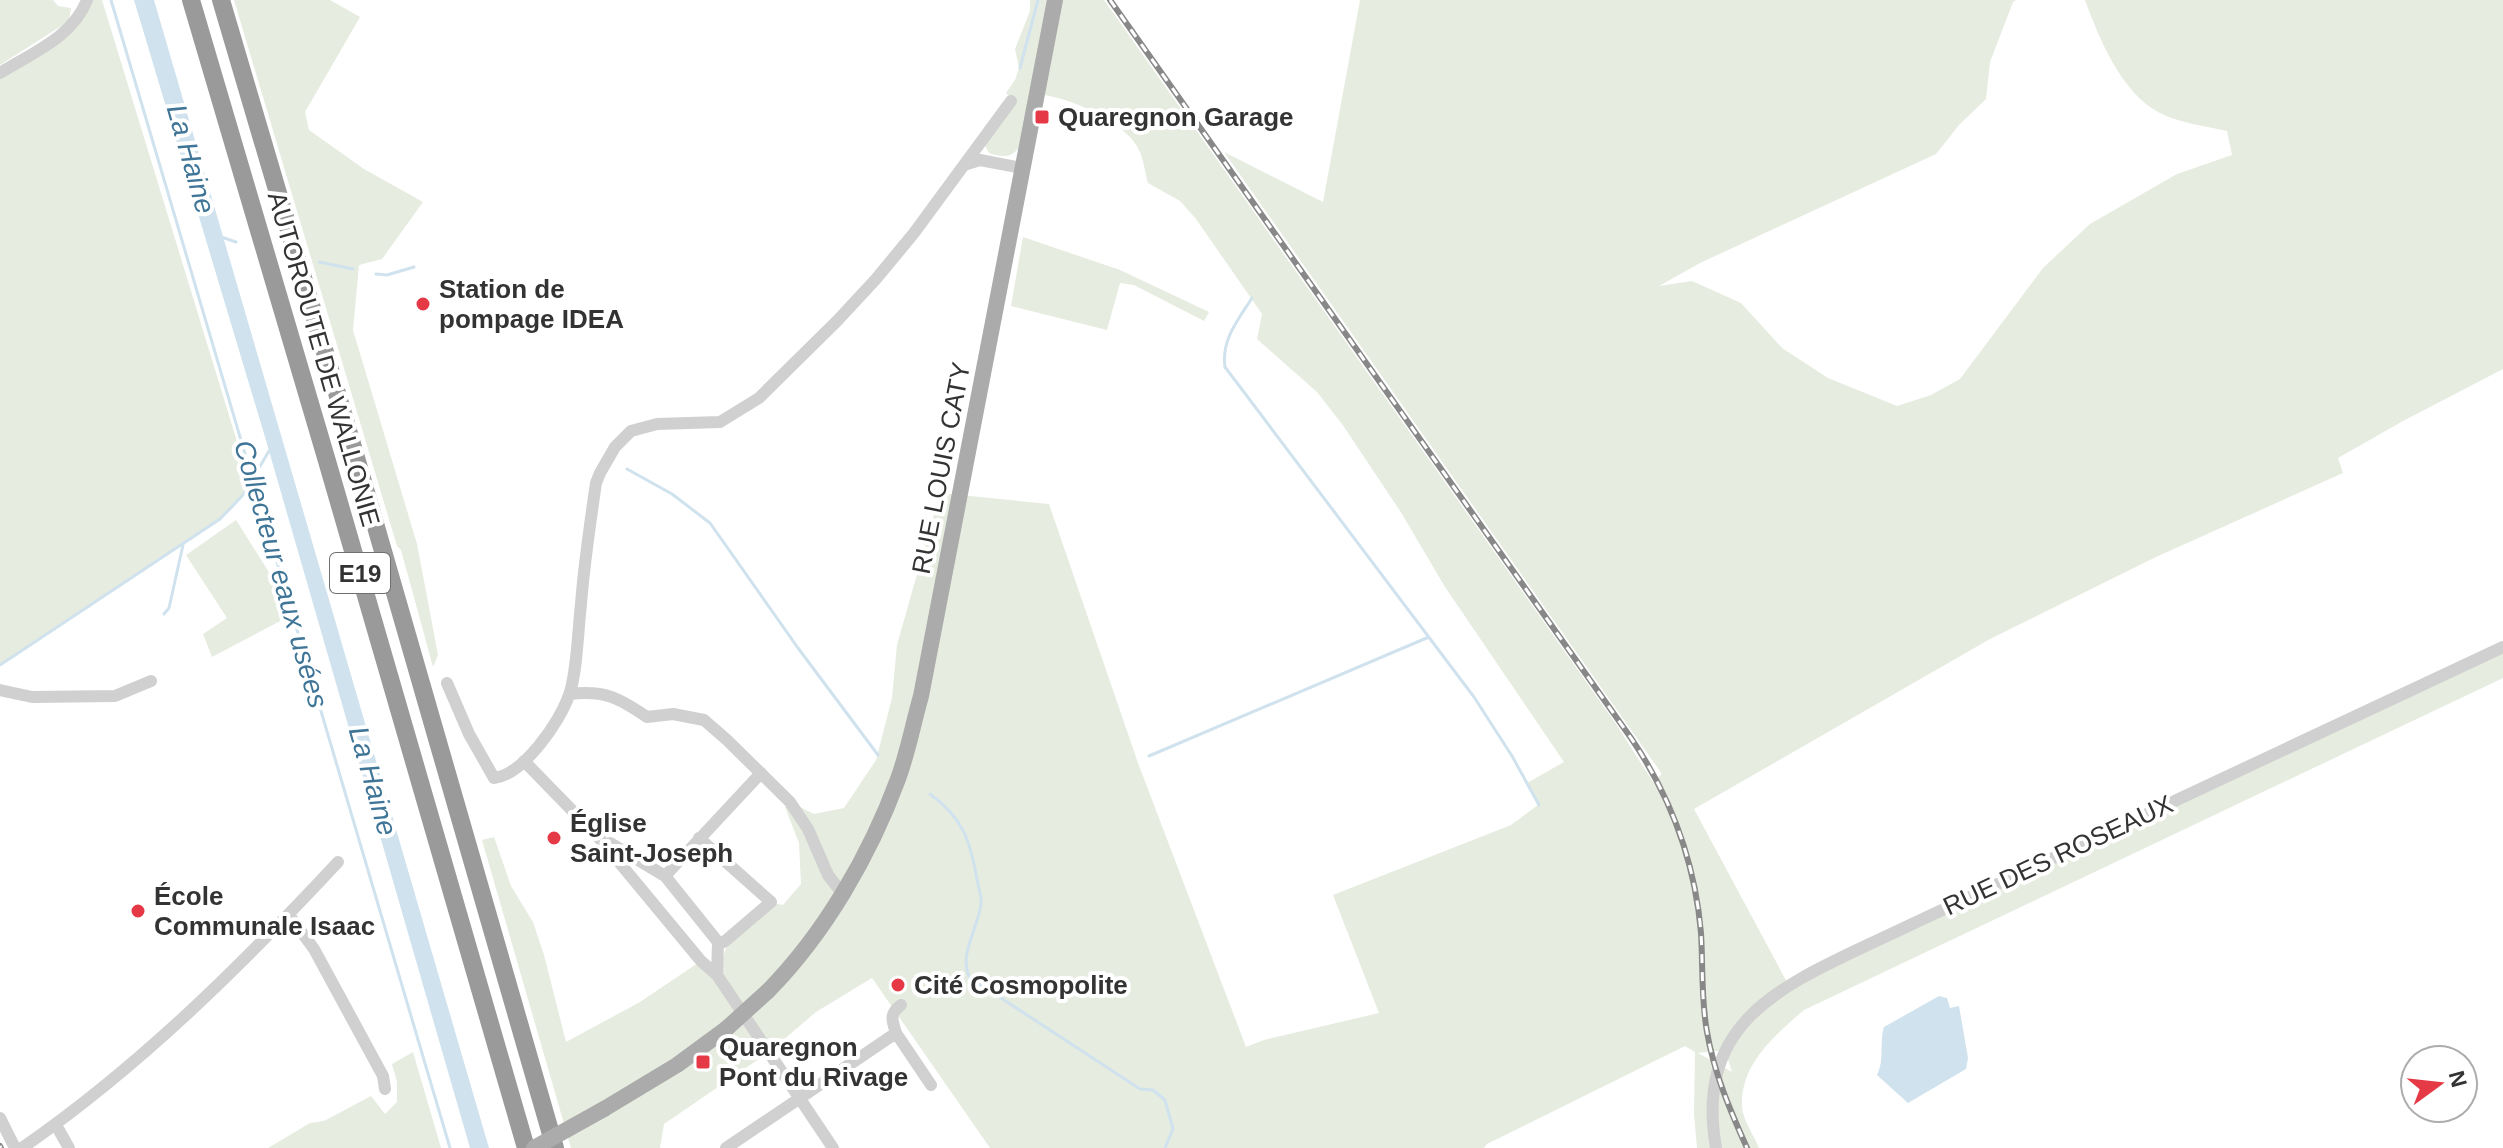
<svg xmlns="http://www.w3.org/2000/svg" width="2503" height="1148" font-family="Arial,sans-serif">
  <rect width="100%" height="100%" fill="#fff"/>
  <path fill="#e6ecdf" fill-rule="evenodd" d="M0,0H53L58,6L71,8L69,21L0,65Z
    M87,0H102L250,484L233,508L220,519L0,665V73L53,41Z
    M234,0H330L360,17L305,112L309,130L364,169L423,202L382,259L359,265L353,330L417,544L438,655L433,667L401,550L397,546Z
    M1030,0H1049L1019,147C1011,159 1001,157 989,153L984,144L1014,101L1006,93L1015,80L1019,68L1015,49L1030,11Z
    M1061,0H1104L1616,724L1653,782L1662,774L1224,152L1323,202L1360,0H2016L2013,2L1990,62L1986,99L1959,125L1936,154L1700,263L1659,286L1692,281L1741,303L1782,348L1828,378L1897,406L1931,395L1960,379L2043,268L2090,224L2177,174L2232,155L2227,131C2206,126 2179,123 2160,113C2121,93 2099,38 2085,0H2503V369L2403,421L2338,458L2343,473L2156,557L1990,639L1694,809L1788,984L2503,647V678L1804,1010C1774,1036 1740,1064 1742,1107C1743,1120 1754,1136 1759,1148H1697L1694,1114L1695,1052L1685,1046L1487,1144L1484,1148H990L872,978L816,1012L769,1052L664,1124L660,1148H571L482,840L494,837L511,886L533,922L544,955L566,1042L640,1002L701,961L717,975L726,948L773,903L783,905L801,884L799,843L785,807L790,802L814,814L844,808L876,760L892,698L897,645L940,493L1049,504L1138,763L1246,1047L1264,1040L1379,1013L1333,895L1511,825L1538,805L1527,783L1564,762L1445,587L1402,514L1342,424L1317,392L1257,339L1262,314L1196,219L1180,201L1148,183C1145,173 1144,161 1140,152C1130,124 1071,98 1043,95ZM1725,1050L1732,1072L1698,1053Z
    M1023,237L1120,270L1209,312L1204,321L1134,285L1120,283L1107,330L1011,306Z
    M236,520L277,585L286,618L212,657L203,634L227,618L186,555Z
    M413,1052L441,1148H268L310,1123L324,1121L371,1096L385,1114L397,1102V1082L392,1064Z"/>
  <path fill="#cfe2ee" d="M134,0H154L489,1148H470L265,437Z
    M1939,996L1947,998L1950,1008L1959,1006L1968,1058L1966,1069L1908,1103L1877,1075C1885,1059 1879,1044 1884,1027Z"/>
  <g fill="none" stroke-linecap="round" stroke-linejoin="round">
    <path stroke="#cfe2ee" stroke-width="3" d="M111,0L450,1148
      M1020,68L1038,0
      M221,237L236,242
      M319,262L353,269
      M376,274L387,275L414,267
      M1252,298C1238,320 1221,340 1225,367L1474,697L1512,756L1539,805
      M627,469L672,494L710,523L798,648L878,755
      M164,614L169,608L183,545
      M0,665L220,519L243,495L269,451
      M1149,756L1429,637
      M930,794C963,818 970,840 977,879C978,887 982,896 981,904C978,929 959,953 969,977L1140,1089L1153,1090L1165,1100L1173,1129L1165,1148"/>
    <path stroke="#d0d0d0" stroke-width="12" d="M0,73C32,53 73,37 87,0
      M964,165L980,160L1022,168
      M447,683L469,734L494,778C523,775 560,722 569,695C577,674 578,629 581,604C584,564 590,524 596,483L600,473L615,447L631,431L657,424L720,422L759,398L837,321L876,279L914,233L1011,101
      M0,690L32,697L115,696L151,681
      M570,694C605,690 619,698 647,717L673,714L704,720L727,740L790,802L808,829L828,875L842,893
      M524,761L599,838L701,961L717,975L833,1148
      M610,843L665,876L718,942H724L771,902L699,838
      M665,876L761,773
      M289,915L314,949L383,1076L385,1089
      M717,975L718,942
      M896,1033L931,1085
      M0,1118L15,1148
      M56,1125L69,1148
      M22,1148C139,1067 241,966 338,862
      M726,1148L896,1033C892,1020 889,1014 901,1005
      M1716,1148C1694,1022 1781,986 1876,941L2503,647"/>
    <path stroke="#ababab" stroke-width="16" d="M768,991C825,933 870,855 898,779C908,752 913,724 921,696L1055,0
      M604,1109L677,1065L726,1029"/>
    <path stroke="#9a9a9a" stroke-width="18" d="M191,0L327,461L526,1148
      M221,0L355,454L555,1148"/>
    <g stroke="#888" stroke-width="6">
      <path id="rail" d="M1110,0L1631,738C1671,797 1695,862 1701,933C1703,966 1701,999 1707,1032C1714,1073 1730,1110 1747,1148
        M0,1146L1,1148"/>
    </g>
    <use href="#rail" stroke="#fff" stroke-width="3" stroke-dasharray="9" stroke-linecap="butt"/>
    <path stroke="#ababab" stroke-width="16" d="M726,1029L768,991
      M534,1148L604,1109"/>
  </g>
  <g fill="#e63946" stroke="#fff" stroke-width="3">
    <rect x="1034" y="109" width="16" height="16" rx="4"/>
    <circle cx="423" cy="304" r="8"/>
    <circle cx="554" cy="838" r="8"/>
    <circle cx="138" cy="911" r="8"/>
    <circle cx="898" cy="985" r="8"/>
    <rect x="695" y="1054" width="16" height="16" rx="4"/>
  </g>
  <g text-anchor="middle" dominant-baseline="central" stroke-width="8" stroke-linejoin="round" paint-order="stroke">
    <rect fill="#fff" stroke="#707070" stroke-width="2" x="330" y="553" width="60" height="40" rx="6"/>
    <g font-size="24" font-weight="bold" fill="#333">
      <text x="360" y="573">E19</text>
    </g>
    <g font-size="26" font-weight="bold" fill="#333" stroke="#fff" text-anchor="start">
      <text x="1058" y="117">Quaregnon Garage</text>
      <text x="439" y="289">Station de<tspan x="439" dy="30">pompage IDEA</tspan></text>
      <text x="570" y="823">Église<tspan x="570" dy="30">Saint-Joseph</tspan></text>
      <text x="154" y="896">École<tspan x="154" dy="30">Communale Isaac</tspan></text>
      <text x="914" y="985">Cité Cosmopolite</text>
      <text x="719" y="1047">Quaregnon<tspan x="719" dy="30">Pont du Rivage</tspan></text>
    </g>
    <g font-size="26" fill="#333" stroke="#fff">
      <text transform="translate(324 359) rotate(74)">AUTOROUTE DE WALLONIE</text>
      <text transform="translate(941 468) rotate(-79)">RUE LOUIS CATY</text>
      <text transform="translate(2058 855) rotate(-25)">RUE DES ROSEAUX</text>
    </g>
    <g font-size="28" font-style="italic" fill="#3f7597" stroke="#fff">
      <text transform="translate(191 159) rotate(74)">La Haine</text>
      <text transform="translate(281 574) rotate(74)">Collecteur eaux usées</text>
      <text transform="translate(373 781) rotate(74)">La Haine</text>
    </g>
  </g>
  <g transform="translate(2439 1084) rotate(75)"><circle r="38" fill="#ffffff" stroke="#adadad" stroke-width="2"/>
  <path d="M0-6L14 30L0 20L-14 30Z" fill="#e63946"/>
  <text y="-12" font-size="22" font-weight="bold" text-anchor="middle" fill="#333333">N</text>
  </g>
</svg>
